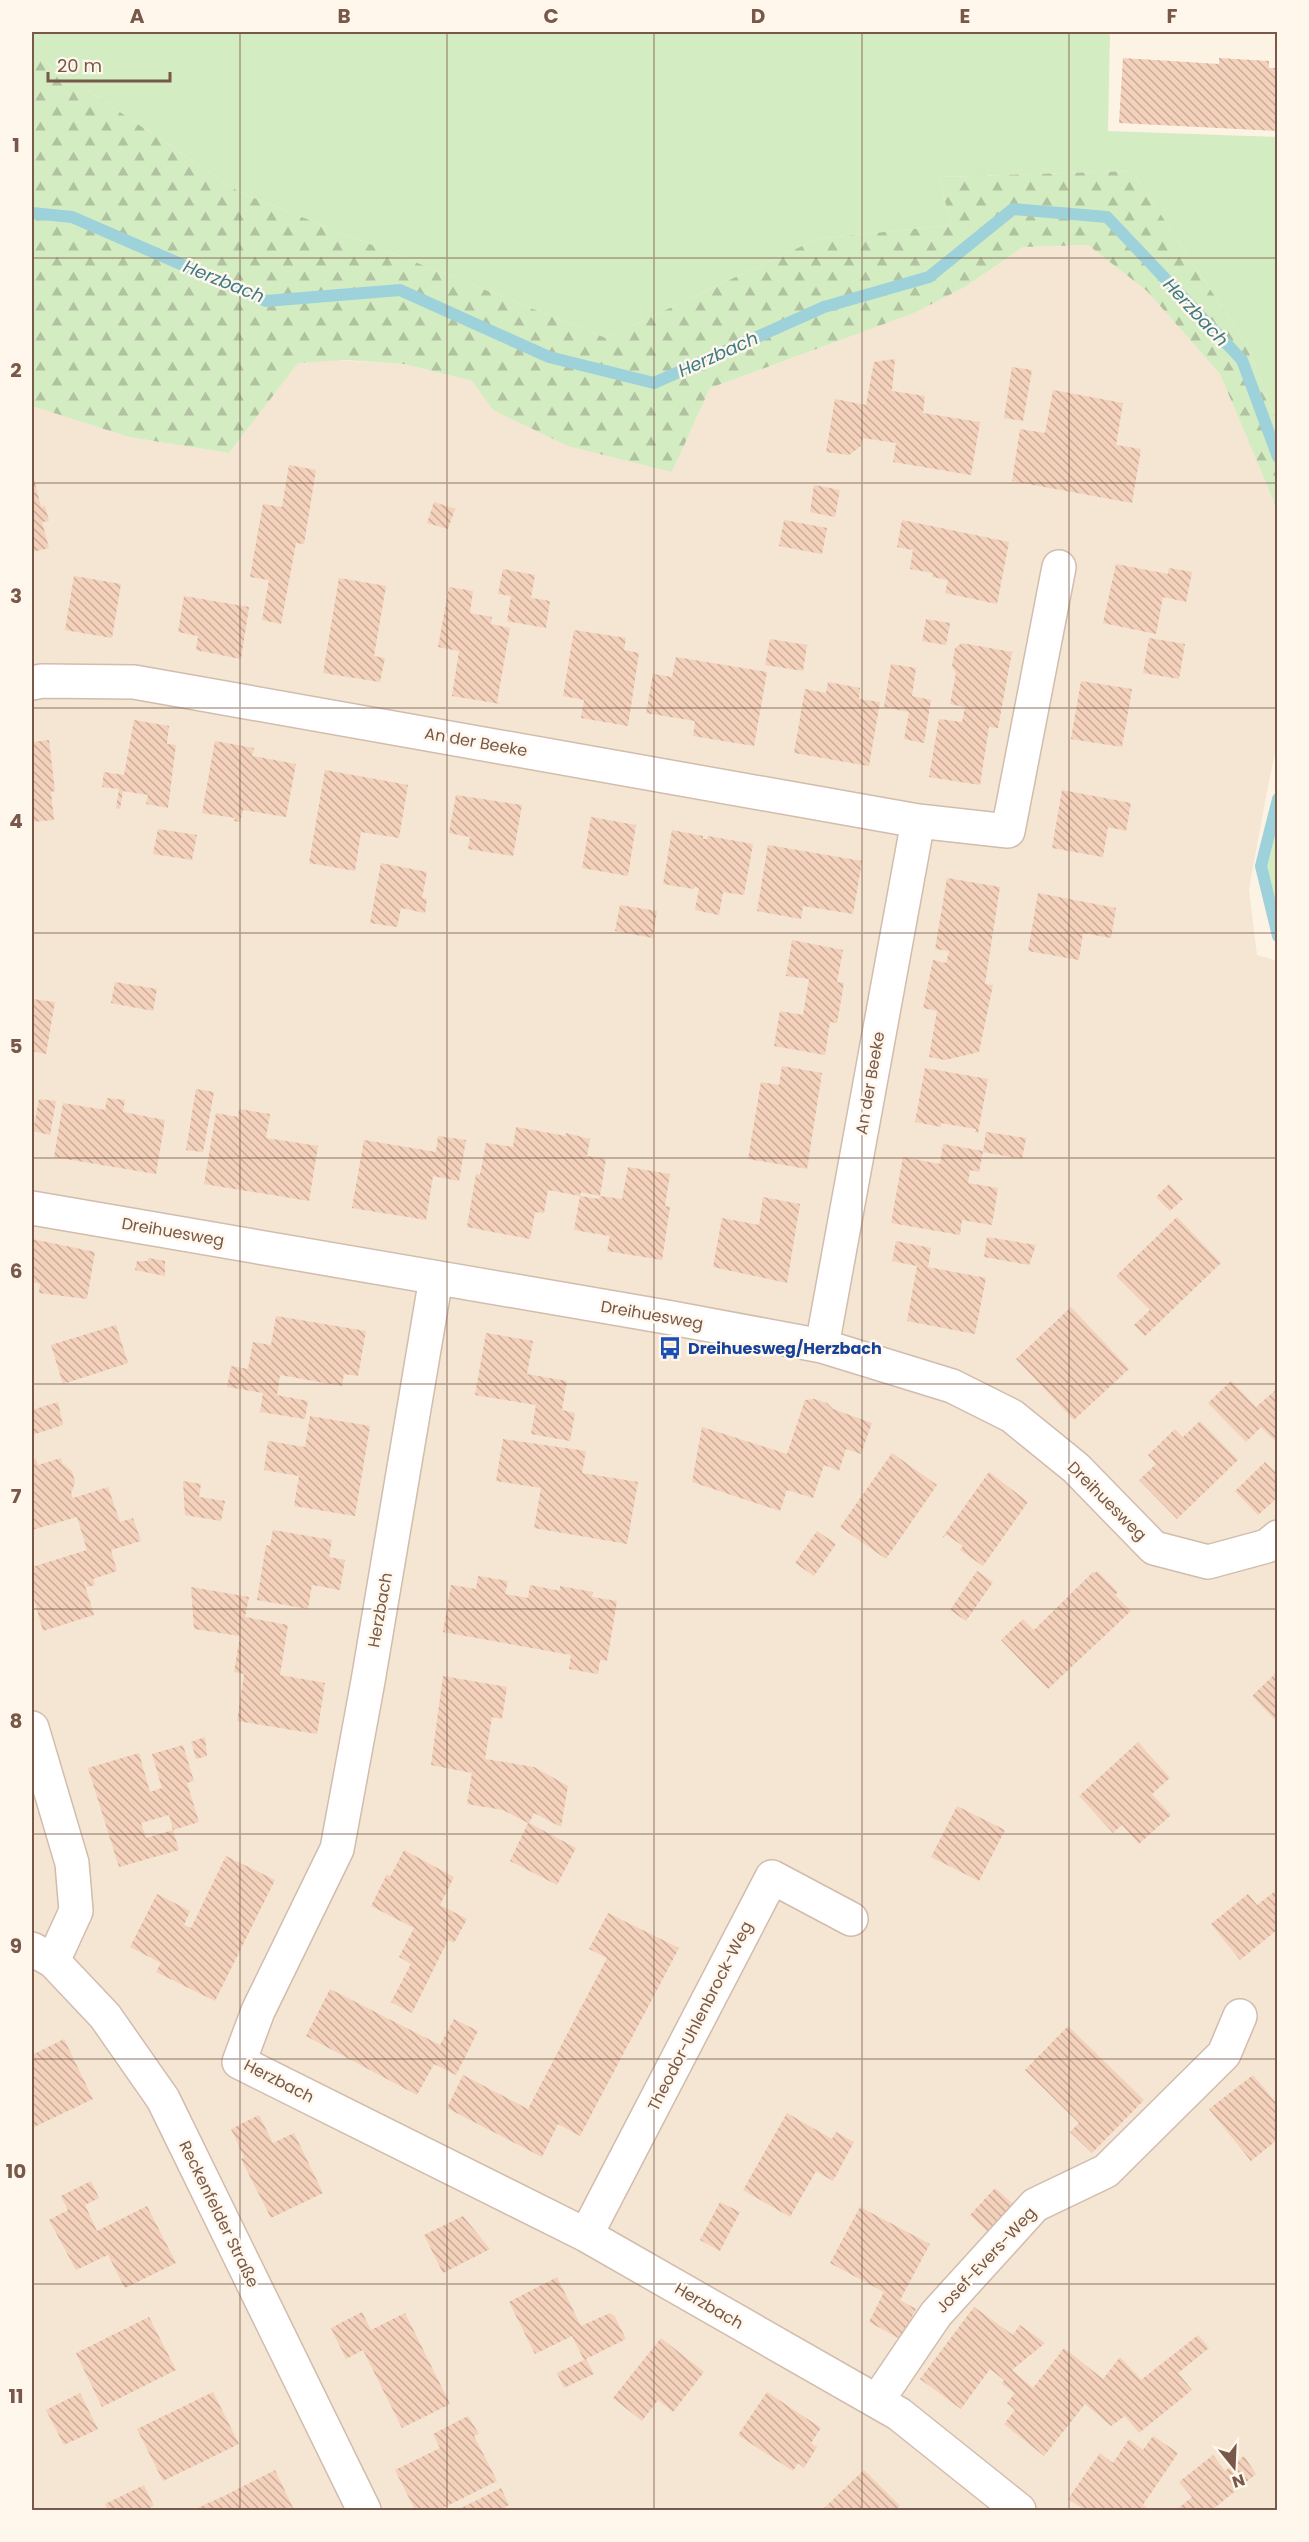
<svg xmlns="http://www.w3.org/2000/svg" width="1309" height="2542" font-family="Poppins,sans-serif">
  <defs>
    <pattern id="forest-firs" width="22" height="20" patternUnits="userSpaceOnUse" patternTransform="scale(1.5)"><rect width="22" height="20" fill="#d4ecc2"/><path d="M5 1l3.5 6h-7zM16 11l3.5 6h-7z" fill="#b1c2a0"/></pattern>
    <pattern id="building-back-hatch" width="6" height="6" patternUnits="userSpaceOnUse" patternTransform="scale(1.5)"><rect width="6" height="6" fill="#f4d1bb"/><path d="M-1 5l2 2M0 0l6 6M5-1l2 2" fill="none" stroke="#caac9a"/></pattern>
  </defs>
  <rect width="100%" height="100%" fill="#fdf3e5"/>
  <path fill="#f5e5d3" d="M1088,245L1147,291L1220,374L1277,509V745L1268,786L1249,889L1257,955L1278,961L1277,2510H32V406L129,437L229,453L298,363L334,360L404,364L472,381L493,410L672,472L710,388L914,313L965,287L1023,247Z"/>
  <path fill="#d4ecc2" d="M32,32H1110L1108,131L1277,137V424L1247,345L1132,171L939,177L951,225L817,239L606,338L239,192L32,53Z
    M1277,816V912L1266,863Z"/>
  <path fill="url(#forest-firs)" d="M32,53L239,192L606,338L817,239L951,225L939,177L1132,171L1247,345L1277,424V509L1220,374L1147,291L1088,245L1023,247L965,287L914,313L710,388L672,472L568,446L493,410L472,381L404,364L344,360L298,363L229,453L129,437L32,406Z"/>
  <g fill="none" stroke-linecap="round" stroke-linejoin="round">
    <path stroke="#9ed2db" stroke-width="12" d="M32,213L72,217L266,301L400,290L549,357L654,383L824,307L929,277L1013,209L1107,217L1242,360L1278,457
      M1278,799L1261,866L1278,936"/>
  </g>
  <path fill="url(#building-back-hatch)" d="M1123,58L1219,64V58L1269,61V68H1278V131L1119,123Z
    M895,359L892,391L925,396L923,413L980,422L971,475L893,462L896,443L863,438L861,446L849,455L826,452L835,399L866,405L874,362Z
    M1012,367L1032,370L1023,421L1004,418Z
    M1053,390L1123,403L1116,445L1141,449L1132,503L1012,481L1020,429L1045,433Z
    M289,465L316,470L304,544L296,543L281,624L262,620L269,580L250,577L263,504L282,507Z
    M32,471L41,507L45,506L49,521L42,522L49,548L32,552Z
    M814,485L840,490L835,517L810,512Z
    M434,502L455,509L448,529L427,523Z
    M784,520L827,528L822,554L779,546Z
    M902,520L1009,542L997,604L945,593L948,580L932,577L933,573L910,569L913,550L897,547Z
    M1116,564L1168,574L1169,568L1192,572L1186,602L1163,597L1156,634L1103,623Z
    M503,569L535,575L531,598L550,601L546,628L507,621L511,596L498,594Z
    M74,576L121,584L112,638L65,630Z
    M339,578L386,586L374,656L385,658L380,682L323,673Z
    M449,587L473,591L470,613L492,617L491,624L510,628L497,702L501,704L452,696L459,651L438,647Z
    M184,596L249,607L241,659L196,650L198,636L178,632Z
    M926,619L950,623L946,645L922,641Z
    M574,630L626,638L624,650L639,653L628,726L581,718L584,700L563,696Z
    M1149,638L1185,644L1179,679L1143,673Z
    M770,639L807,645L803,671L765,665Z
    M962,643L1012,652L998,728L989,727L980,785L929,777L939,719L962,722L965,707L950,704L956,673L952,666L955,648Z
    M676,657L767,672L754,746L693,736L695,721L646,713L653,674L672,677Z
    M891,664L916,668L912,696L931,700L924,743L904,739L909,712L884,707Z
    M1081,681L1132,689L1122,747L1071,739Z
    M828,682L860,688L859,699L880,702L869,766L794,753L805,689L826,693Z
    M134,720L169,726L167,744L176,745L168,808L146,804L148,795L123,791L120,809L116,808L119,789L102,787L104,772L124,775Z
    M49,740L55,791L51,792L54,820L32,822V742Z
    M215,741L254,748L252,756L296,764L286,817L243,810L240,822L234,821L235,818L202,813Z
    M325,770L408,785L399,838L361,832L355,871L309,863Z
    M1062,790L1131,803L1126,831L1108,827L1103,857L1052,848Z
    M456,795L522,805L513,856L468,849L470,837L449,833Z
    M591,817L636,825L628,876L582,868Z
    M158,829L197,835L192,860L153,854Z
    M672,830L703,836V839H707L708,836L753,844L744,895L723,892L719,915L695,910L699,888L695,887L694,889L663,884Z
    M768,845L862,861L853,914L803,906L801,919L757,911Z
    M381,863L427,872L422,898L427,899L425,913L401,908L397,927L370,923Z
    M947,878L1000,887L985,984L993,985L979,1052L945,1060L929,1057L937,1011L923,1008L933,960L946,963L949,951L935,949Z
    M1038,893L1116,908L1111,938L1083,933L1079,960L1028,951Z
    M620,905L657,911L653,938L615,931Z
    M792,940L843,950L837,982L844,983L837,1023L830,1022L825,1055L774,1046L780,1011L803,1015L809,979L786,976Z
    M115,982L157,989L153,1011L111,1003Z
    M32,999L55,1002L46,1054L32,1051Z
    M782,1066L822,1073L807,1169L748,1159L761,1082L779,1085Z
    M925,1068L988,1079L978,1133H975L976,1129L941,1123V1127L915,1122Z
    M196,1089L214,1092L203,1152L186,1150Z
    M107,1098L125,1100L123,1112L165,1120L156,1174L54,1157L63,1103L105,1110Z
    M39,1099L56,1101L50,1135L33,1131Z
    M239,1109L270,1114L266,1138L318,1146L309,1201L204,1184L216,1113L238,1117Z
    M516,1127L566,1136V1133L590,1139L587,1156L606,1159L600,1196L622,1199L628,1167L670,1174L665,1206L670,1207L662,1260L607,1251L610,1236L574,1230L580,1196L599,1199L600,1196L581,1192L580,1196L548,1190L544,1213L535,1212L530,1239L467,1227L476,1174L480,1175L486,1143L513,1147Z
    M986,1132L1026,1138L1022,1159L983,1152L979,1172L970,1170L968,1183L998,1188L992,1225L962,1220L960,1235L891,1223L903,1157L940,1164L943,1144L983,1151Z
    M438,1136L466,1140L459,1181L433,1176L426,1220L352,1208L364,1140L436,1152Z
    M1169,1184L1183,1199L1170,1211L1156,1197Z
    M763,1197L800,1204L787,1283L713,1267L722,1218L759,1225Z
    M1177,1217L1221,1263L1145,1336L1134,1325L1150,1310L1116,1276Z
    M987,1237L1036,1245L1029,1265L984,1257Z
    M32,1239L95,1252L87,1299L39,1293L40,1284L32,1282Z
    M896,1241L931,1248L928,1267L986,1278L975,1334L907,1321L917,1266L892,1261Z
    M148,1258L165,1261V1276L135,1270L137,1261H148Z
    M1071,1307L1129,1369L1074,1420L1016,1359Z
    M276,1316L366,1331L358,1376L344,1374L342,1386L280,1375L277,1395L308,1401L305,1419L260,1412L263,1393L227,1387L231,1366L248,1369L253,1342L271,1345Z
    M116,1325L128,1363L63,1384L51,1345Z
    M486,1333L533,1341L527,1374L567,1381L562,1410L575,1413L570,1441L531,1434L536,1405L475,1395Z
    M1231,1381L1256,1407L1278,1388V1444L1261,1427L1246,1442L1208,1403Z
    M814,1399L827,1403L833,1409L872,1423L861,1454L846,1449L839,1471L824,1465L813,1498L787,1490L780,1511L692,1482L702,1427L787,1454L805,1400Z
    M58,1402L63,1425L32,1435V1410Z
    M310,1416L370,1426L355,1516L294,1506L299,1476L264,1470L268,1441L305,1447Z
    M1200,1421L1238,1460L1177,1519L1139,1480L1156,1464L1148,1455L1175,1429L1183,1437Z
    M503,1439L586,1451L582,1473L638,1482L627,1544L534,1528L541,1488L496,1481Z
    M892,1453L937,1485L886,1559L840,1527Z
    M61,1458L62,1463L72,1471L75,1482L71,1494L73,1498L108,1487L120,1522L133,1518L141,1541L111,1550L117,1571L93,1579L95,1585L87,1587L86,1581L84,1582L94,1615L43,1631L32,1592V1567L87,1550L77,1517L32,1530V1460L36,1459L38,1465Z
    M1265,1462L1278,1475V1497L1258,1515L1235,1491Z
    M989,1472L1028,1502L983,1566L960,1550L963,1546L947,1535L942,1538Z
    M183,1481L201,1484L199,1497L225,1501L221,1521L185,1515Z
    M273,1530L332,1540L329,1557L345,1560L340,1590L312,1585L308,1609L257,1600L266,1545L270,1546Z
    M817,1531L836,1544L814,1576L795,1563Z
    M977,1571L993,1582L966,1621L950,1610Z
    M1097,1571L1118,1592L1115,1595L1131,1611L1048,1689L1001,1640L1023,1619L1034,1630L1093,1572L1095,1573Z
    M478,1576L508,1581L505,1594L528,1598L530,1585L560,1591V1586L593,1592L592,1597L617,1601L607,1661L600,1660L598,1674L569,1669L571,1655L443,1632L451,1585L476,1589Z
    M191,1587L249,1597L245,1617L288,1625L280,1675L325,1683L317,1734L237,1721L244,1674L234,1672L240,1636L194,1629Z
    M1278,1671V1723L1252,1696Z
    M443,1676L507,1687L502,1719L492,1717L485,1759L534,1767L568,1786L561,1827L534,1813L529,1823L576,1848L557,1885L510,1861L528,1823L503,1810L467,1804L472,1773L431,1765Z
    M205,1737L207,1756L196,1759L191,1742Z
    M1138,1742L1170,1778L1152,1794L1171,1815L1139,1844L1122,1825L1113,1833L1079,1796Z
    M183,1745L194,1781L187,1783L199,1822L173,1830L169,1815L141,1823L146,1838L173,1830L179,1850L119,1867L88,1768L139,1753L150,1792L162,1788L152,1754Z
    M957,1806L1005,1830L979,1881L931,1857Z
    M404,1850L454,1877L440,1905L467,1919L454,1943L448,1940L412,2013L391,2002L411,1964L399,1957L414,1928L371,1906L387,1874L390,1877Z
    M226,1856L275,1880L215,2001L156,1972L161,1963L130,1947L157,1894L190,1911L184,1925L191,1928Z
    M1278,1889V1929L1240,1960L1211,1924L1248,1894L1257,1905Z
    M608,1913L679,1948L580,2136L558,2124L542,2157L447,2108L463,2075L528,2109L607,1958L589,1949Z
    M330,1989L440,2045L454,2019L478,2031L456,2075L434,2064L417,2095L306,2036Z
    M1068,2026L1144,2100L1092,2153L1070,2132L1079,2123L1025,2070Z
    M64,2039L93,2099L32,2128V2055Z
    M1253,2075L1278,2105V2139L1251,2161L1209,2109Z
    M787,2113L832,2139L836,2132L854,2142L833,2181L816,2171L790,2217L743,2190Z
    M259,2115L273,2143L294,2133L323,2193L271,2218L241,2159L244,2157L231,2129Z
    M91,2181L99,2198L85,2205L97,2231L147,2206L176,2263L125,2288L108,2255L76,2270L49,2220L68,2210L61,2196Z
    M995,2188L1013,2204L988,2232L970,2215Z
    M720,2202L740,2212L720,2251L700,2240Z
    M860,2207L930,2244L900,2300L916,2309L900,2339L869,2322L884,2292L830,2263Z
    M463,2216L490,2249L443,2273L424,2235Z
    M557,2277L581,2326L610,2313L615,2317L626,2339L586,2359L594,2374L564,2388L557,2373L584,2360L572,2336L535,2354L509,2302Z
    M974,2307L1013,2335L1020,2325L1045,2343L1012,2370L1033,2388L1064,2348L1103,2379L1120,2357L1141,2380L1198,2335L1209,2348L1178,2373L1192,2390L1139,2433L1125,2416L1111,2426L1085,2404L1044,2456L1004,2424L1015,2410L1007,2403L1015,2393L1002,2384L1004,2380L990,2369L961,2409L920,2379Z
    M362,2312L371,2330L405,2313L450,2404L402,2428L363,2350L346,2359L331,2328Z
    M149,2317L176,2370L102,2407L76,2353Z
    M661,2338L704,2372L673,2412L658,2400L642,2421L613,2398Z
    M213,2392L239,2444L163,2481L137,2429Z
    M767,2392L821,2428L811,2443L817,2447L804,2468L798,2463L793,2471L738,2435Z
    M80,2393L98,2429L64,2445L46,2410Z
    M468,2416L479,2434L474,2436L497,2481L439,2510H415L395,2470L440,2448L433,2434Z
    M1153,2436L1178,2453L1143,2505L1150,2510H1085L1068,2499L1100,2453L1113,2463L1129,2439L1143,2450Z
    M1213,2455L1225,2471L1244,2456L1256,2474L1212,2510H1176L1192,2497L1179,2482Z
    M275,2470L294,2510H193L226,2495Z
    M864,2470L900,2506L895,2510H822Z
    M144,2485L154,2506L144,2510H108L105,2504Z
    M501,2488L509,2505L505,2507L507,2510H462L461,2508Z"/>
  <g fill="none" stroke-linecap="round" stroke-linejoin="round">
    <g stroke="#d2bcad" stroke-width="36">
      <path id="minor" d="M32,683L42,681L134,682L918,821L1008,831L1059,567
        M32,1208L672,1318L822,1346L952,1386L1012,1416L1076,1468L1154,1548L1208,1562L1267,1546L1278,1537
        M436,1278L368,1681L337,1849L258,2011L239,2062L586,2235L899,2414L1019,2510
        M822,1346L918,821
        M32,1728L72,1863L76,1911L53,1961
        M586,2235L772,1877L851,1919
        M877,2401L936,2314L1035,2205L1106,2171L1224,2054L1240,2016"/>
    </g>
    <g stroke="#d2bcad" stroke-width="36">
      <path id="tertiary" d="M32,1949L53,1961L105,2016L163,2099L364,2510"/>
    </g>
    <use href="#minor" stroke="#fff" stroke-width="33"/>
    <use href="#tertiary" stroke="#fff" stroke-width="33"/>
  </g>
  <path fill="none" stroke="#785848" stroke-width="1.5" stroke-opacity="0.55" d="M240,32V2510M447,32V2510M654,32V2510M862,32V2510M1069,32V2510M32,258H1278M32,483H1278M32,708H1278M32,933H1278M32,1158H1278M32,1384H1278M32,1609H1278M32,1834H1278M32,2059H1278M32,2284H1278"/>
  <defs>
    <g id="bus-bare" transform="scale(1.8)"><path d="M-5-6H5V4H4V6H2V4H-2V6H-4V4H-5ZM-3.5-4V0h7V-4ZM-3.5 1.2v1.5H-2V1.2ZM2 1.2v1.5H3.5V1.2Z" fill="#1a4fb4" stroke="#fff7ec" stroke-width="2.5" paint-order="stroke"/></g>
  </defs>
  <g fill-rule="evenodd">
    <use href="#bus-bare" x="670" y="1348"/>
  </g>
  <g text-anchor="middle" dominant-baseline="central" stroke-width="5" stroke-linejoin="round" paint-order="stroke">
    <g font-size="16" fill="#785848" stroke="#fff7ec">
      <text transform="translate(476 742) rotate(10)">An der Beeke</text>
      <text transform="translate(870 1083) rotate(-80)">An der Beeke</text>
      <text transform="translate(173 1232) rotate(10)">Dreihuesweg</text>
      <text transform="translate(652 1315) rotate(10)">Dreihuesweg</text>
      <text transform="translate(1107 1501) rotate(45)">Dreihuesweg</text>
      <text transform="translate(380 1610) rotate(-80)">Herzbach</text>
      <text transform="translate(700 2016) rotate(-63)">Theodor-Uhlenbrock-Weg</text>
      <text transform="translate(279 2081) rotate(27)">Herzbach</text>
      <text transform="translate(219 2214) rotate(64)">Reckenfelder Straße</text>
      <text transform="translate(986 2260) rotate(-47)">Josef-Evers-Weg</text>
      <text transform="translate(709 2306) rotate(30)">Herzbach</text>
    </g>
    <g font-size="16" font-weight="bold" fill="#164399" stroke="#fff7ec" text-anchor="start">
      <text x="688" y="1348">Dreihuesweg/Herzbach</text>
    </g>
    <g font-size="18" font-style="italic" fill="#3e7b85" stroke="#fff7ec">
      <text transform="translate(224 281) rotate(22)">Herzbach</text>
      <text transform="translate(1196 312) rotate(47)">Herzbach</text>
      <text transform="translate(718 354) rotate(-24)">Herzbach</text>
    </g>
  </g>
  <rect width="1309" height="2542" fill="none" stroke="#fff7ec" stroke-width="66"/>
  <g transform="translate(1234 2467) rotate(162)" stroke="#fff7ec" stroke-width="4.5" paint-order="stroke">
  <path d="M0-4.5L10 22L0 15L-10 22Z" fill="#785848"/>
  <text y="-9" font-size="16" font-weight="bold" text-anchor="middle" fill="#785848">N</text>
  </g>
  <path d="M48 72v9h122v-9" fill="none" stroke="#785848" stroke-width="3"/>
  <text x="57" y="72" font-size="18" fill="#785848" stroke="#fff7ec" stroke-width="4.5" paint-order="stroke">20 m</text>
  <rect x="33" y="33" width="1243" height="2476" fill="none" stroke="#785848" stroke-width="2"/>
  <g font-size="20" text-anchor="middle" font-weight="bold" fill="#785848">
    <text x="137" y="23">A</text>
    <text x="344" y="23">B</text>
    <text x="551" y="23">C</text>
    <text x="758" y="23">D</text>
    <text x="965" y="23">E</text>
    <text x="1172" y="23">F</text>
    <text x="16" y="152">1</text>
    <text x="16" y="377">2</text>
    <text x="16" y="603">3</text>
    <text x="16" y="828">4</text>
    <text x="16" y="1053">5</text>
    <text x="16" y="1278">6</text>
    <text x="16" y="1503">7</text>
    <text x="16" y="1728">8</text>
    <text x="16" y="1953">9</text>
    <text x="16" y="2178">10</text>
    <text x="16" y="2403">11</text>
  </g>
</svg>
